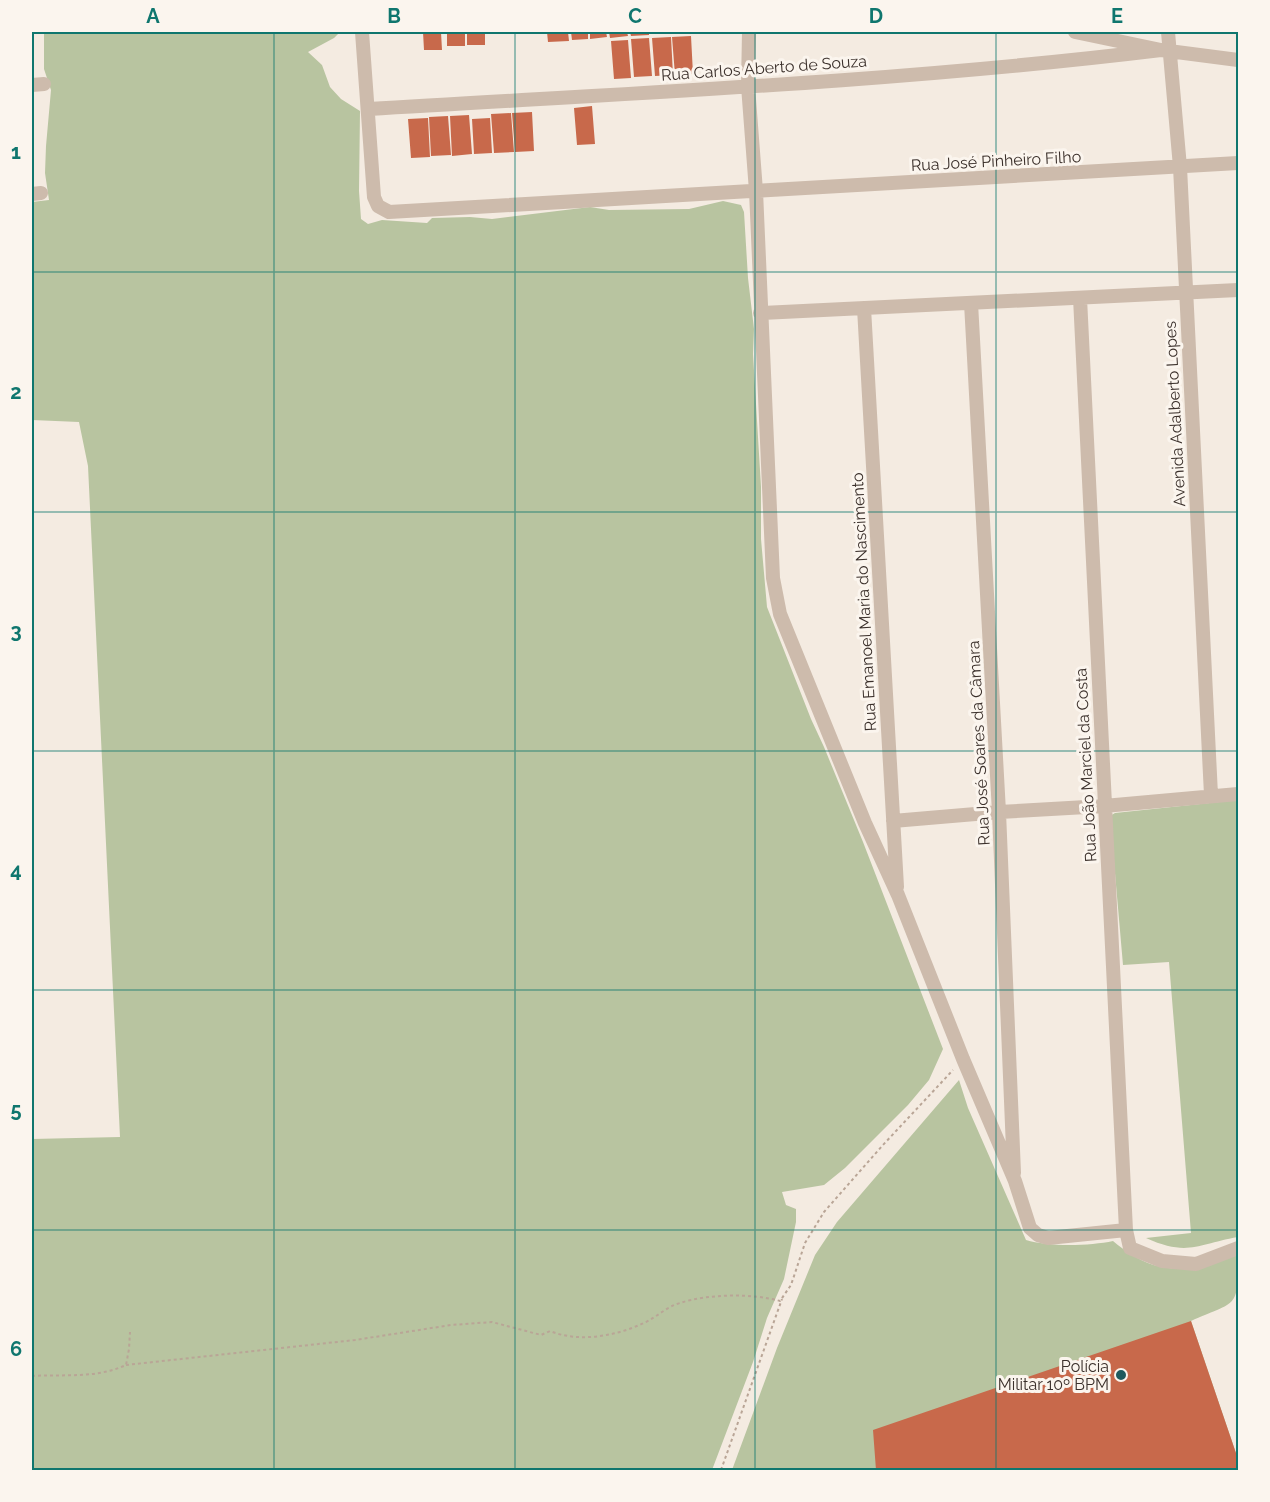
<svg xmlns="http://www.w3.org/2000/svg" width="1270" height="1502" font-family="Raleway,sans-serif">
  <rect width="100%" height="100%" fill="#f4ebe1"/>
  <path fill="#b8c4a0" d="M44,32H340L334,38L308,52L322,65L330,87L341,99L360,111L359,191L361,219L368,224L382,220L427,223L432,218L470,217L492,219L590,207L609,210L689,209L723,201L741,205L744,212L748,278L754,329L753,354L761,487V539L767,607L811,719L824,747L863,842L943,1049L929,1080L908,1105L845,1168L824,1185L782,1192L786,1205L796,1209V1222L784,1279L767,1318L753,1362L712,1470H32V1139L120,1137L88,466L79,422L32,420V202L49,200L45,173L46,146L51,90L44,69Z
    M1238,800V1237C1198,1244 1188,1257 1146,1238L1191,1233L1169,962L1123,965L1110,816L1115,813Z
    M959,1080L968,1108L1026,1240C1048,1247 1090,1246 1113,1241C1160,1280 1186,1270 1238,1255C1238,1310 1238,1300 1191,1321L1238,1459V1470H732L777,1348L815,1255L837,1222Z"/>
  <path fill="#c8694b" d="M423,32H441L442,50H424Z
    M447,32H465V46H447Z
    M467,32H485V45H467Z
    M547,32H568L569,41L548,42Z
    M571,32H588V39L572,40Z
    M590,32H606L607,37L590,39Z
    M609,32H627L628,36L610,38Z
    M630,32H649V35L631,36Z
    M691,36L693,74L675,75L672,37Z
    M671,37L673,75L655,76L652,38Z
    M649,38L652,76L634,77L631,39Z
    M628,40L631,78L614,79L611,41Z
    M592,106L595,144L577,145L574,108Z
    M532,112L534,151L515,152L512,113Z
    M511,113L514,152L494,153L491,114Z
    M469,115L472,154L452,156L450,116Z
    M448,116L451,155L431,156L429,117Z
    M428,118L430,157L411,158L408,119Z
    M490,118L492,153L474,154L472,119Z
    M1191,1321L1238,1459V1470H876L873,1430Z"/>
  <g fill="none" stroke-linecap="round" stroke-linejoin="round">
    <path stroke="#b9a596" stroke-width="2" stroke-dasharray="3 3" stroke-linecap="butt" d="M126,1365L355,1340L451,1325L492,1322L541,1335L550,1331C579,1343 616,1336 644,1323C657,1317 666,1307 680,1303C707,1294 752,1293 780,1301L791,1285L805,1243L824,1212L882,1146L953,1070
      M32,1376C64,1374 95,1379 126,1365L129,1349L130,1332
      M721,1470L782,1299"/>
    <path stroke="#cdbbac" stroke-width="14" d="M362,32L374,197L378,206L389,212L1238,163
      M749,32L748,86L756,191L773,578L780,614L865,823L898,895L963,1059L1015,1181L1030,1228L1038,1235L1048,1238L1126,1230
      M1075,32L1161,50L1238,60
      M1168,32L1180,167L1211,795
      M32,85L44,84
      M369,109C633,93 898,82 1161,50
      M32,194L41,193
      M1080,298L1126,1230L1130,1248L1162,1261L1196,1264L1238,1248
      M971,303L999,812L1014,1173
      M864,308L897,887
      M760,313L1238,290
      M893,821L999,812L1104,806L1238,794"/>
  </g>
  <path fill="none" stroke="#0f766e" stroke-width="1.5" stroke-opacity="0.55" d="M274,32V1470M515,32V1470M755,32V1470M996,32V1470M32,272H1238M32,512H1238M32,751H1238M32,990H1238M32,1230H1238"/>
  <circle fill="#1f5a5e" stroke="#fbf5ee" stroke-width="2" cx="1121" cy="1375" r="6"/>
  <g text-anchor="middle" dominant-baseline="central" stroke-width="6" stroke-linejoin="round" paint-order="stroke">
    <g font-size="16" fill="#3b302b" stroke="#fbf5ee">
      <text transform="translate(764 68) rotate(-4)">Rua Carlos Aberto de Souza</text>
      <text transform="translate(996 161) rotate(-3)">Rua José Pinheiro Filho</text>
      <text transform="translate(1175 414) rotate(-93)">Avenida Adalberto Lopes</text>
      <text transform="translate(864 602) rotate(-93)">Rua Emanoel Maria do Nascimento</text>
      <text transform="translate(979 743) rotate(-93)">Rua José Soares da Câmara</text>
      <text transform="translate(1086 765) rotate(-93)">Rua João Marciel da Costa</text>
    </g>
    <g font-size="16" fill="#3b302b" stroke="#fbf5ee" text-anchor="end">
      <text x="1109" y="1366">Polícia<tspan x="1109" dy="18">Militar 10º BPM</tspan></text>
    </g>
  </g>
  <rect width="1270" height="1502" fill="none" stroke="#fbf5ee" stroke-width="66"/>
  <rect x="33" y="33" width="1204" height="1436" fill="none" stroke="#0f766e" stroke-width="2"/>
  <g font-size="20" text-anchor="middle" font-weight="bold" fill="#0f766e">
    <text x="153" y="23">A</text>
    <text x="394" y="23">B</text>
    <text x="635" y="23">C</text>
    <text x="876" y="23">D</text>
    <text x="1117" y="23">E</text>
    <text x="16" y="159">1</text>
    <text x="16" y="399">2</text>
    <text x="16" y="638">3</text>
    <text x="16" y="877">4</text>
    <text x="16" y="1117">5</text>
    <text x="16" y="1356">6</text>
  </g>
</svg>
